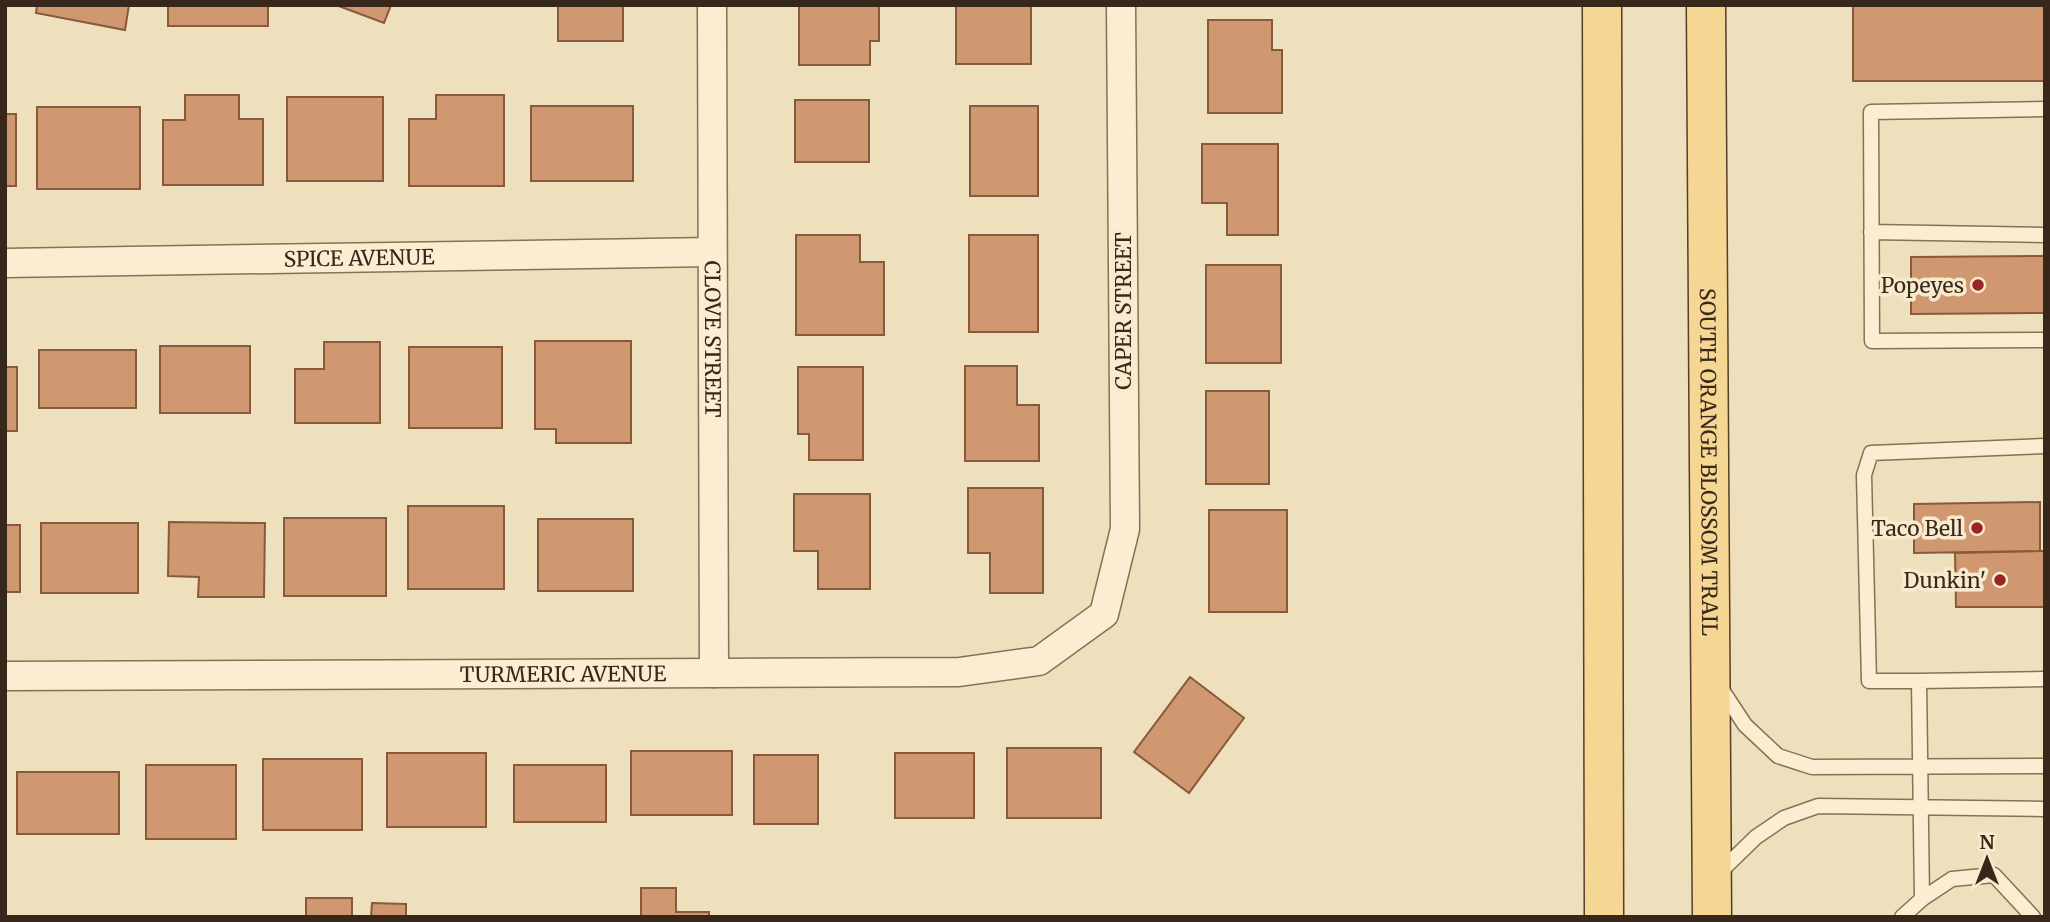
<svg xmlns="http://www.w3.org/2000/svg" width="2050" height="922" font-family="Merriweather,serif">
  <rect width="100%" height="100%" fill="#efe0bd"/>
  <path fill="#cf9871" stroke="#88593b" stroke-width="2" d="M37,5H129L125,30L36,13Z
    M168,5H268V26H168Z
    M336,5H391L384,23Z
    M558,5H623V41H558Z
    M799,5H879V41H870V65H799Z
    M956,5H1031V64H956Z
    M1853,5H2045V81H1853Z
    M1208,20H1272V50H1282V113H1208Z
    M185,95H239V119H263V185H163V120H185Z
    M436,95H504V186H409V119H436Z
    M287,97H383V181H287Z
    M795,100H869V162H795Z
    M531,106H633V181H531Z
    M970,106H1038V196H970Z
    M37,107H140V189H37Z
    M5,114H16V186H5Z
    M1202,144H1278V235H1227V203H1202Z
    M796,235H860V262H884V335H796Z
    M969,235H1038V332H969Z
    M2045,256V313L1911,314V257Z
    M1206,265H1281V363H1206Z
    M535,341H631V443H556V429H535Z
    M324,342H380V423H295V369H324Z
    M160,346H250V413H160Z
    M409,347H502V428H409Z
    M39,350H136V408H39Z
    M965,366H1017V405H1039V461H965Z
    M5,367H17V431H5Z
    M798,367H863V460H809V434H798Z
    M1206,391H1269V484H1206Z
    M968,488H1043V593H990V553H968Z
    M794,494H870V589H818V551H794Z
    M2040,502V551L1914,553V504Z
    M408,506H504V589H408Z
    M1209,510H1287V612H1209Z
    M284,518H386V596H284Z
    M538,519H633V591H538Z
    M169,522L265,523L264,597H198L199,577L168,576Z
    M41,523H138V593H41Z
    M5,525H20V592H5Z
    M2040,551H2045V607H1956L1955,553Z
    M1190,677L1244,718L1189,793L1134,752Z
    M1007,748H1101V818H1007Z
    M631,751H732V815H631Z
    M387,753H486V827H387Z
    M895,753H974V818H895Z
    M754,755H818V824H754Z
    M263,759H362V830H263Z
    M146,765H236V839H146Z
    M514,765H606V822H514Z
    M17,772H119V834H17Z
    M641,888H676V912H709V917H641Z
    M306,898H352V917H306Z
    M372,903L406,904V917H371Z"/>
  <g fill="none" stroke-linecap="round" stroke-linejoin="round">
    <g stroke="#887056" stroke-width="17">
      <path id="service" d="M2045,109L1871,112L1872,341L2045,340
        M1871,232L2045,235
        M1919,681H1869L1864,475L1871,453L2045,446
        M1720,687L1745,725L1778,756L1812,767L2045,766
        M1717,875L1756,837L1784,818L1818,806L2045,809
        M1922,899L1919,681L2045,679
        M1902,917L1922,899L1952,879L1994,875L2033,917"/>
    </g>
    <g stroke="#887056" stroke-width="31">
      <g id="minor">
        <path id="s1" d="M712,5L714,673"/>
        <path id="s2" d="M5,263L712,252"/>
        <path id="s3" d="M5,676L959,672L1039,661L1104,614L1125,529L1121,5"/>
      </g>
    </g>
    <g stroke="#553e2b" stroke-width="41">
      <g id="primary">
        <path d="M1602,5L1604,917"/>
        <path id="s4" d="M1706,5L1712,917"/>
      </g>
    </g>
    <use href="#service" stroke="#faedd1" stroke-width="14"/>
    <use href="#minor" stroke="#faedd1" stroke-width="28"/>
    <use href="#primary" stroke="#f5d693" stroke-width="38"/>
  </g>
  <g fill="#9a2325" stroke="#f7eacd" stroke-width="2.5">
    <circle cx="1978" cy="285" r="7"/>
    <circle cx="1977" cy="528" r="7"/>
    <circle cx="2000" cy="580" r="7"/>
  </g>
  <g text-anchor="middle" dominant-baseline="central" stroke-width="7" stroke-linejoin="round" paint-order="stroke">
    <g font-size="21" fill="#37281b" stroke="#f7eacd">
      <text stroke="none"><textPath href="#s2" startOffset="354">SPICE AVENUE</textPath></text>
      <text transform="translate(1123 311) rotate(-90)">CAPER STREET</text>
      <text stroke="none"><textPath href="#s1" startOffset="334">CLOVE STREET</textPath></text>
      <text stroke="none"><textPath href="#s4" startOffset="457">SOUTH ORANGE BLOSSOM TRAIL</textPath></text>
      <text stroke="none"><textPath href="#s3" startOffset="558">TURMERIC AVENUE</textPath></text>
    </g>
    <g font-size="21" fill="#37281b" stroke="#f7eacd" text-anchor="end">
      <text x="1964" y="285">Popeyes</text>
      <text x="1963" y="528">Taco Bell</text>
      <text x="1986" y="580">Dunkin'</text>
    </g>
  </g>
  <rect width="2050" height="922" fill="none" stroke="#37281b" stroke-width="14"/>
  <g transform="translate(1987 859)" stroke="#f7eacd" stroke-width="5" paint-order="stroke">
  <path d="M0-5L12 26L0 18L-12 26Z" fill="#37281b"/>
  <text y="-10" font-size="19" font-weight="bold" text-anchor="middle" fill="#37281b">N</text>
  </g>
</svg>
